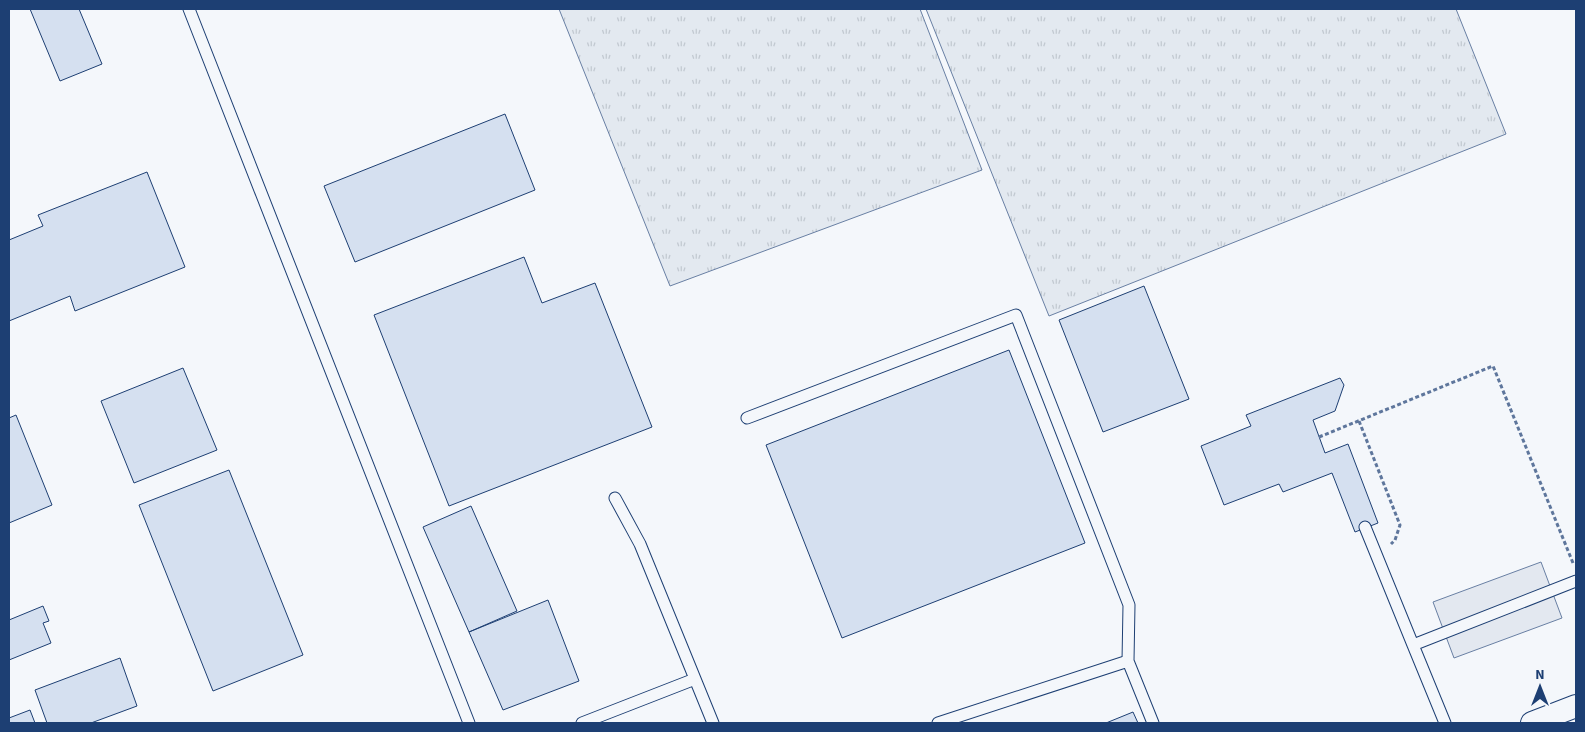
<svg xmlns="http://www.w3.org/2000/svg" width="1585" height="732" font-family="'Source Sans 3',sans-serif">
  <defs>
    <pattern id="grass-tufts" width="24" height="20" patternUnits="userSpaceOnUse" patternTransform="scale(1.25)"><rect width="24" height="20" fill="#e3e9f0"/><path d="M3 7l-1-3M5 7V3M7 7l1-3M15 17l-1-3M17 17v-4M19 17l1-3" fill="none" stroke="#c2c9d1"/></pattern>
  </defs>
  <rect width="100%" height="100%" fill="#f4f7fb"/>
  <path fill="url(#grass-tufts)" stroke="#687fa3" d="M559,9H920L982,170L670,286Z
    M926,9H1456L1506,134L1049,316Z"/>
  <path fill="#e3e8f0" stroke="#687fa3" d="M1541,562L1562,618L1454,658L1433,602Z"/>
  <path fill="#d5e0f0" stroke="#1d3f73" d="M30,9H79L102,64L60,81Z
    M505,114L535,190L355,262L324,186Z
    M147,172L185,267L75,311L70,296L9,321V240L43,226L38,215Z
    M524,257L542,303L595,283L652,427L449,506L374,315Z
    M1144,286L1189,399L1103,432L1059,320Z
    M1009,350L1085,543L842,638L766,445Z
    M183,368L217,450L134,483L101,401Z
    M1340,378L1344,385L1335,411L1313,420L1325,453L1348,444L1378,523L1355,532L1332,473L1283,492L1279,484L1224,505L1201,446L1251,426L1246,415Z
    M16,415L52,505L9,523V418Z
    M229,470L303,655L213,691L139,505Z
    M471,506L517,611L469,632L423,527Z
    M548,600L579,681L503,710L469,632Z
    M43,606L49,621L43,623L51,643L9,660V620Z
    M120,658L137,706L91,723H47L35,690Z
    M30,710L35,723H9V718Z
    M1133,712L1138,723H1106Z"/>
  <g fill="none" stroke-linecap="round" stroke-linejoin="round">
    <g stroke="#1d3f73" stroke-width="13">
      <path id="lane" d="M189,9L469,723
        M747,418L1016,315L1129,605L1128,661L1153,723
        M615,498L640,544L713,723
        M1365,527L1413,645
        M582,723L695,679
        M938,723L1128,661
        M1445,723L1413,645L1576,581"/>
    </g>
    <g stroke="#1d3f73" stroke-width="24">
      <path id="street" d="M1532,723L1576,706"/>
    </g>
    <path stroke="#5e769c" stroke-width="3" stroke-dasharray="4 2.5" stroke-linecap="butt" d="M1359,421L1400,525L1395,540L1391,544
      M1319,437L1493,366L1573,563"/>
    <use href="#lane" stroke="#f4f7fb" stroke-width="11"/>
    <use href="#street" stroke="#f4f7fb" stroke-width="22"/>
  </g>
  <rect width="1585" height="732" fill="none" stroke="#1d3f73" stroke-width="20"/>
  <g transform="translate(1540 687)" stroke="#f4f7fb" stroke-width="4" paint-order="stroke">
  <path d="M0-4L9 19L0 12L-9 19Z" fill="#1d3f73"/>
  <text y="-8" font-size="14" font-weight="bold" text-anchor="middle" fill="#1d3f73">N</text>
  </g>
</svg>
